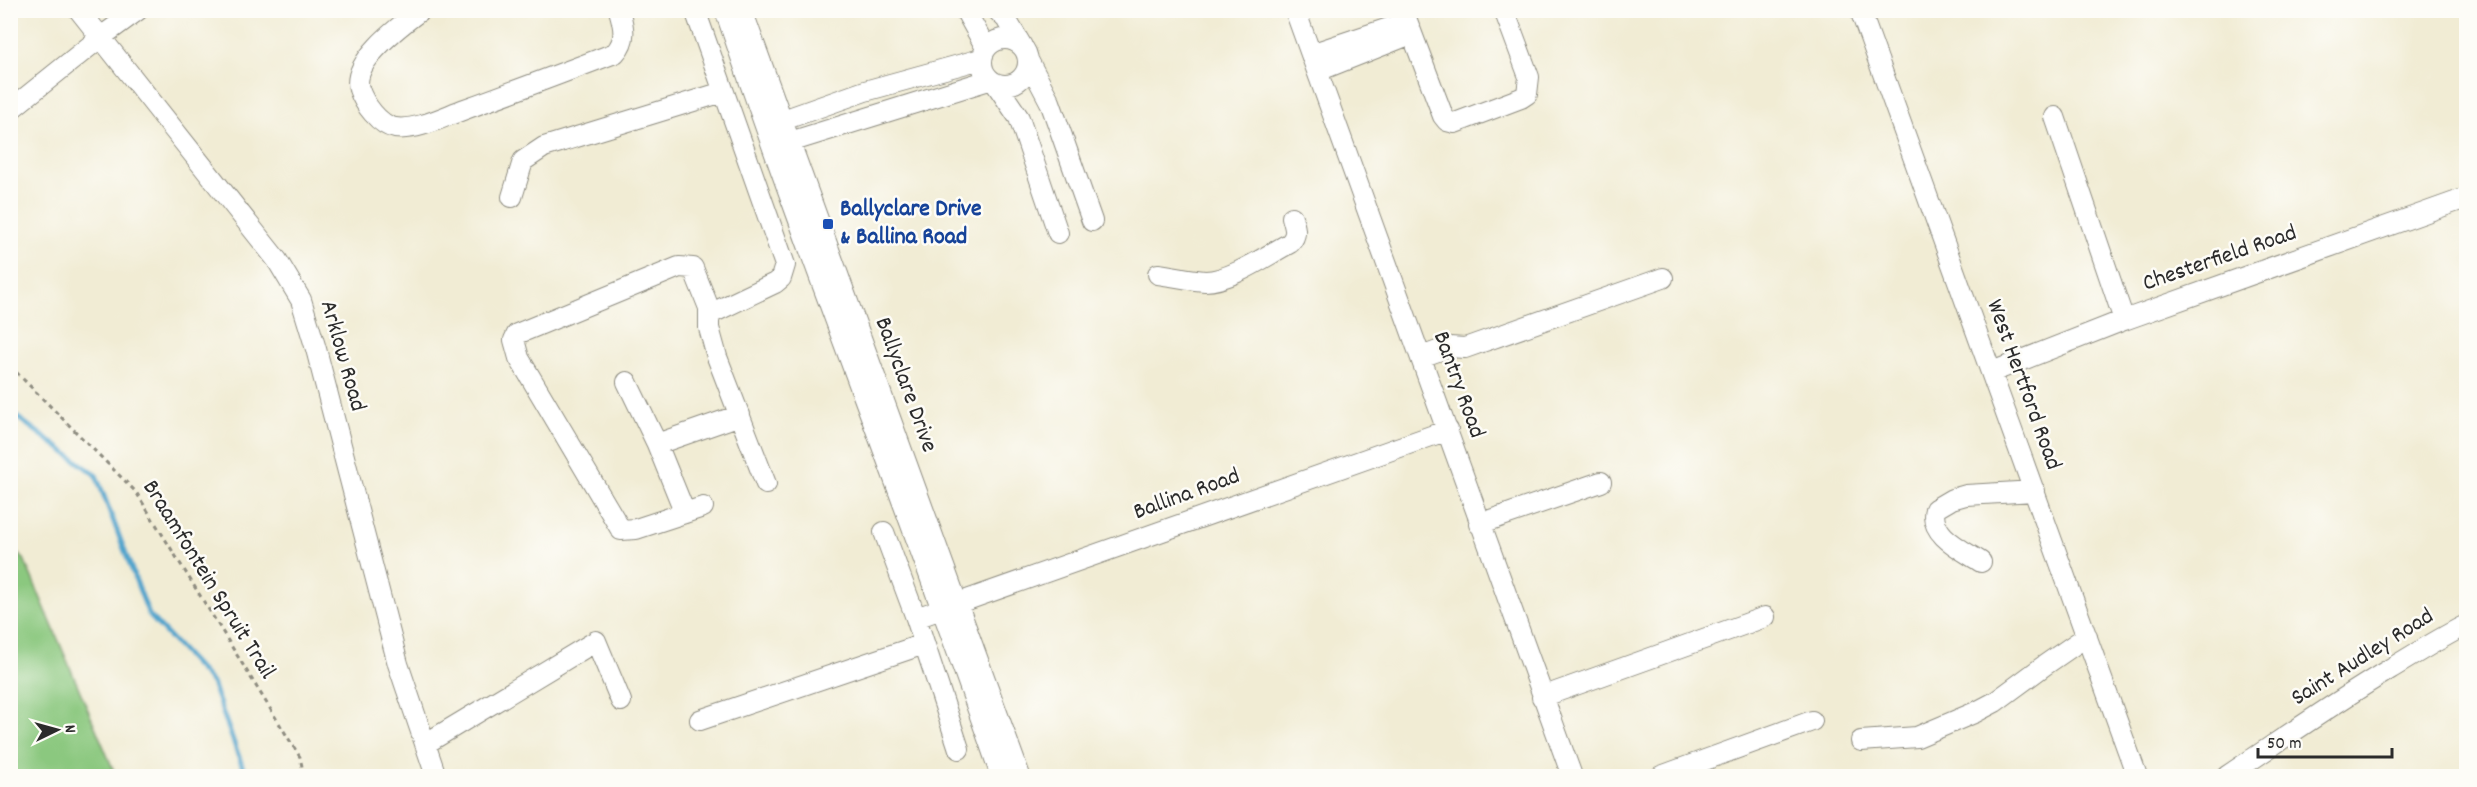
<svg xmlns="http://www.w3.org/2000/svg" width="2477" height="787" font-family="Dekko,sans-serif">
  <rect width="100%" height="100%" fill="#fdfcf7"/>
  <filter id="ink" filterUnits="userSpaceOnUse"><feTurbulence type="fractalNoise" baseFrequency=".0167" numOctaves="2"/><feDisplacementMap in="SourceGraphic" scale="12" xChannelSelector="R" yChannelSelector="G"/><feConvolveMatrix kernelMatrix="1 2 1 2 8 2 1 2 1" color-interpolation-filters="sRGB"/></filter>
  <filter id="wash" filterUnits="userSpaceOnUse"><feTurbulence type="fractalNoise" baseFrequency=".008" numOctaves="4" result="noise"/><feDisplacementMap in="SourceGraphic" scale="24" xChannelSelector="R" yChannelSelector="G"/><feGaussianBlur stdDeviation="1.35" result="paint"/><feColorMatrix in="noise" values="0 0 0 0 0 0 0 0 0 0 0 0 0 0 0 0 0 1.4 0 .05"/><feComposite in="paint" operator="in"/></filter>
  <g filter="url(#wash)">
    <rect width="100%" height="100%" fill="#f1ecd4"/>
    <path fill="#8bc87f" stroke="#5b7a55" stroke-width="1.5" d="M10,548L24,559L116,776H11Z"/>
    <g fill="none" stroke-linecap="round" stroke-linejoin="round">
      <path stroke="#51a4cc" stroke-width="5" d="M10,412L96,475L149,615L212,683L246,776"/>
    </g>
  </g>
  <g filter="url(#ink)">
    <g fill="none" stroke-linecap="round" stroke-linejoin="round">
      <g stroke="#8e8c80" stroke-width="22">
        <path id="minor" d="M79,10L277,260L301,300L316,349L398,664L436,776
          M421,10C401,25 351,61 359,89C364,104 379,125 395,128C417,131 445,116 465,109C515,91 565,72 615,53C627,40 624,27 619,10
          M695,10L785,265L781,278L775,283L710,314
          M725,10C812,268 913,520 1001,776
          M742,10L1020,776
          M965,10L986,48
          M997,10L1006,19L1022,46
          M1295,10L1572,776
          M1403,10L1443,116L1447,121L1455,123L1521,98L1527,94L1529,77L1504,10
          M1860,10L2137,776
          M982 62a23 23 0 1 1 46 0a23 23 0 1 1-46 0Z
          M1311,54L1407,22
          M1028,60L1050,102L1092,221
          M1318,71L1411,34
          M996,84L1019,118L1058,233
          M10,110L101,37L138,10
          M2055,117L2124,320
          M769,125L865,91L981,59
          M777,146L989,80
          M512,197L523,161L544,147L723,92
          M1158,274C1174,276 1190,280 1205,281C1231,281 1267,255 1290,243C1298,234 1295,228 1292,217
          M1421,357L1449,347L1465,348L1663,278
          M1992,372L2124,320L2466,198
          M627,382L657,444
          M703,507L636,529L621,530L519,358L514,340L517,334L679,267L693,268L709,308V328L717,357L766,484
          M685,513L657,444L740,415
          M1479,524L1601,482
          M884,532L916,618L959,749
          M1981,562C1963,550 1928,535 1935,509L1952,499L1966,495L2035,491
          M916,618L1448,430
          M1542,697L1765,617
          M700,720L924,644
          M1861,741L1917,737L1976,712L1995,702L2045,665L2087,636
          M425,744L596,641L621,701
          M1661,776L1812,721
          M2227,776C2281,740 2334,703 2390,669C2415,654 2440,638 2466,625"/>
      </g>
      <path stroke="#8e8c80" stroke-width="3" stroke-dasharray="4.5 4.5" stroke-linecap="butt" d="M10,366L136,492L300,757L304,776"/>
      <use href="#minor" stroke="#fff" stroke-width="20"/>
    </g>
  </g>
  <rect fill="#1a4fb4" stroke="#fdfcf7" stroke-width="2" x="822" y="218" width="12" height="12" rx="3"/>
  <g text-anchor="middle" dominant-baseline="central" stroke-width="5" stroke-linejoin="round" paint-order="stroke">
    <g font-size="24" font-weight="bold" fill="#164399" stroke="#fdfcf7" text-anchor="start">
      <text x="840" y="210">Ballyclare Drive<tspan x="840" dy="28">&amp; Ballina Road</tspan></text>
    </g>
    <g font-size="24" fill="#2b2b2b" stroke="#fdfcf7">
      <text transform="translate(2220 259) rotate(-19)">Chesterfield Road</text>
      <text transform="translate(342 356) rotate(74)">Arklow Road</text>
      <text transform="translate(905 385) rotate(70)">Ballyclare Drive</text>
      <text transform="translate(1458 385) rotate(70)">Bantry Road</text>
      <text transform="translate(2023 385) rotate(70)">West Hertford Road</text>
      <text transform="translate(1187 495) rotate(-20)">Ballina Road</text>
      <text transform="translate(208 580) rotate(58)">Braamfontein Spruit Trail</text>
      <text transform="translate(2363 658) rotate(-32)">Saint Audley Road</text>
    </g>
  </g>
  <rect width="2477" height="787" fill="none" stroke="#fdfcf7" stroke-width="36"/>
  <g transform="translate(57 730) rotate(85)" stroke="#fdfcf7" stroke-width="4.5" paint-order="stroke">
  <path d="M0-4.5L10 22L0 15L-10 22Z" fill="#2b2b2b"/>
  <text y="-9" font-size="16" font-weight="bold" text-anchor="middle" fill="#2b2b2b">N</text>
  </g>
  <path d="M2258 748v9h134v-9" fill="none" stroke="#2b2b2b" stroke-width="3"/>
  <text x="2267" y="748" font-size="18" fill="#2b2b2b" stroke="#fdfcf7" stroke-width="4.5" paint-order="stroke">50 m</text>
</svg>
